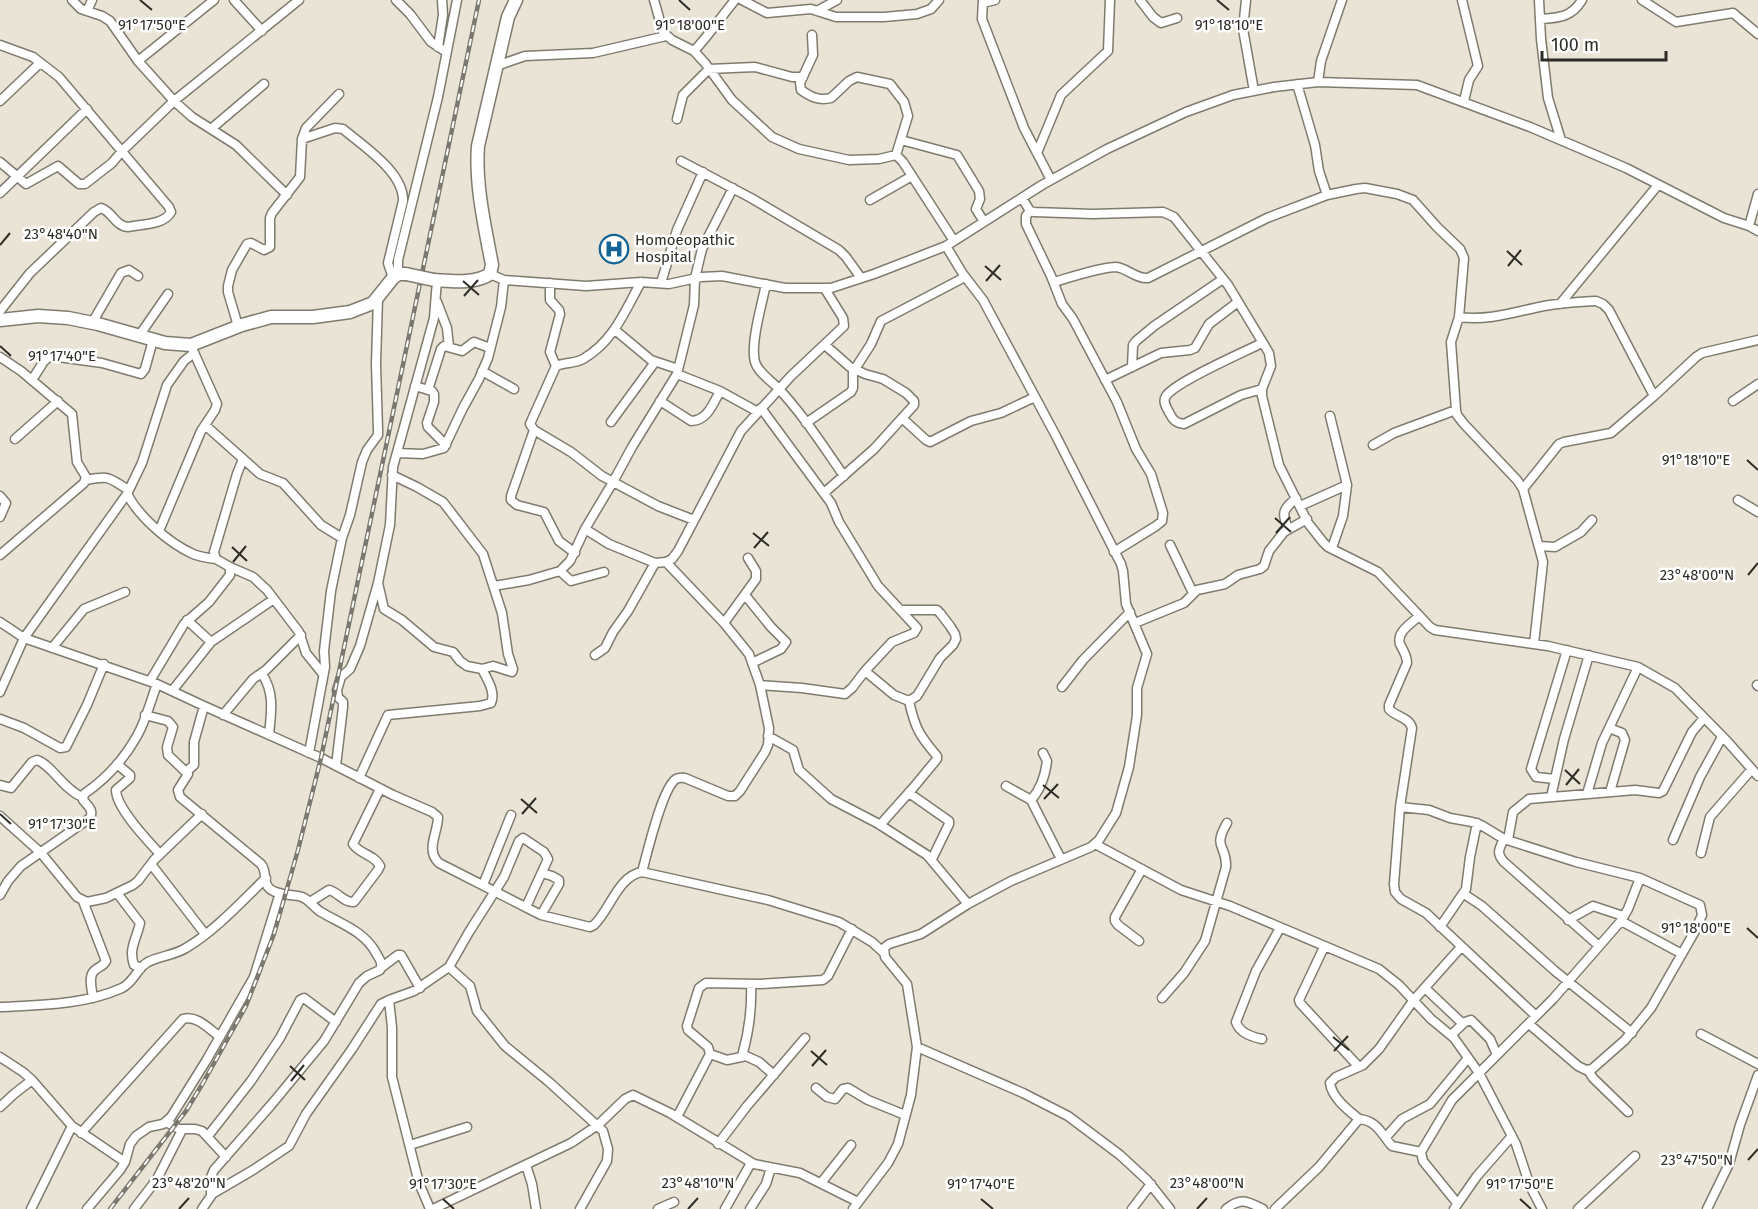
<svg xmlns="http://www.w3.org/2000/svg" width="1758" height="1209" font-family="'Fira Sans',sans-serif">
  <rect width="100%" height="100%" fill="#e9e4d5"/>
  <g fill="none" stroke-linecap="round" stroke-linejoin="round">
    <g stroke="#7f7b6e" stroke-width="11">
      <path id="street" d="M72,0L81,9L102,16L110,21L138,61L174,101L192,117L236,145L287,195
        M234,0L262,31
        M396,0L410,14L431,42L446,52
        M654,0L663,32L672,40L694,51L705,63L732,100L772,137L799,149L849,160L879,159L896,155L903,162L954,241
        M742,0L767,13L811,9L836,17H884L917,14L931,9L939,0
        M983,0L982,19L1024,128L1051,180
        M1140,0L1153,17L1161,23L1177,18
        M1246,0L1243,29L1254,91
        M1462,0L1478,66L1469,80L1464,101
        M1539,0L1541,39L1548,98L1561,140
        M1642,0L1676,22L1733,13L1758,34
        M983,3L995,0
        M87,11L92,0
        M817,11L837,0
        M1540,19C1559,18 1572,17 1582,0
        M812,35L813,55L800,83L801,90C811,97 819,101 831,98L849,81L857,77L890,84L904,102L908,116L896,155
        M0,45L33,57L59,77L169,207L171,212C164,225 142,224 128,227C115,226 113,212 101,208L94,212L30,273L0,311
        M438,47L443,15L442,0
        M694,51C709,35 721,17 735,0
        M138,61L214,0
        M496,66L525,56L593,53L666,36
        M1318,82L1321,61L1342,0
        M1297,84L1315,145L1319,171L1327,195
        M0,101L40,63
        M677,119L683,95L709,69L755,67L792,77H803
        M211,129L264,84
        M302,139L335,128L343,129C363,146 404,172 403,201L388,263L393,278
        M901,140L957,155L979,191L980,199L976,209L984,222
        M1037,153L1061,95L1108,51L1110,0
        M681,161L751,198L839,250L846,257L861,278
        M0,162L26,184L58,166L79,184H85L112,163L122,151L174,101L299,0
        M0,193L87,109
        M1022,198L1030,211L1034,212L1093,214L1163,212L1174,217L1228,285L1269,353L1271,366L1262,389V396L1279,465L1308,523L1323,542L1328,547L1378,572L1430,627L1435,630L1548,646L1638,667L1675,688L1726,740L1758,776
        M870,200L912,176
        M1030,211L1026,216V224L1051,276L1062,304L1073,319L1117,402L1136,449L1151,474L1163,513L1162,521L1156,526L1114,552
        M1749,226L1758,194
        M398,274V260L438,97L457,0
        M490,274L504,280L586,286L641,282L669,284L701,277L722,276L785,288H831L874,274L946,246L1042,185L1107,149L1186,112L1233,95L1274,87L1318,82L1417,85L1530,127L1626,168L1724,218L1749,226L1758,231
        M641,282C625,311 613,342 583,359C574,364 565,362 556,366L530,424L534,430L571,452L602,476L658,506L694,520
        M1054,282C1068,278 1101,267 1116,267C1127,268 1136,279 1148,278L1267,218L1327,195L1356,189L1365,188L1397,194L1413,200L1437,227L1460,249L1464,258L1459,317L1451,342L1456,410L1457,415L1464,424L1517,480L1523,489L1543,562L1534,644
        M550,283V300L559,310L560,314L550,352L556,366
        M661,283L677,230L703,172
        M766,284C762,304 750,344 755,362C758,372 770,380 777,387C802,413 823,446 844,476
        M437,302L447,328L449,347
        M1560,304L1658,185
        M1459,317C1490,321 1514,312 1544,306C1561,303 1579,302 1596,301L1603,304L1609,310L1654,396
        M92,323L121,273L129,270L138,276
        M238,326L228,292V286L232,270L247,244L251,243L264,250L270,247V218L272,213L300,177L302,139L306,128L339,94
        M615,330L651,360L678,369
        M139,336L168,294
        M0,357L21,371L72,414L77,462L86,477L84,483L0,555
        M1132,367L1133,345L1136,341L1154,326L1223,279
        M482,371L514,389
        M677,374L720,391L758,412
        M32,380L44,361L51,356L102,363L141,374L145,369L153,340
        M1105,380L1161,353L1190,350L1195,348L1209,324L1238,302
        M415,386L432,391L434,394V402L427,423L428,427L446,445
        M1262,389L1241,395L1184,424C1176,423 1173,420 1170,414C1167,408 1162,402 1166,396C1175,382 1244,352 1262,343
        M428,390L441,349L444,346L462,351L474,342L490,348
        M660,401L691,421C707,421 713,404 720,391
        M1733,401L1758,384
        M1330,416L1347,485L1343,516L1332,548
        M902,418L926,440L930,442L971,421L1001,413L1035,397
        M611,422L655,362
        M806,423L851,392L853,388V372L871,344L881,321L965,277
        M205,425L260,474L283,483L321,525L342,538
        M534,430L511,496V500L517,505L544,512L559,541L575,553
        M15,439L58,401
        M1373,445L1394,433L1456,410
        M397,453L423,454L444,448L463,408L479,379L488,358L501,307L504,280
        M86,480C111,475 108,478 129,490
        M1523,489L1559,444L1564,442L1611,433L1654,396L1696,357L1702,353L1758,340
        M824,493L874,449L914,405V401L906,393L883,379L865,374L850,367L825,345
        M127,494C140,518 169,543 193,554C200,557 208,558 216,559
        M0,496L6,503L0,517
        M1738,500L1758,512
        M1300,506L1347,485
        M585,529L609,544L655,563L666,562L672,559L678,551L741,431L791,376L844,326L843,318L825,289
        M1288,529C1282,512 1282,511 1296,498
        M159,531L201,431L215,410L217,404L192,348
        M1170,545L1193,593
        M1539,546L1555,547L1581,532L1592,520
        M230,567L253,577L267,590L299,632L306,653L323,674
        M560,571L571,581L604,572
        M378,583L384,609L402,620L434,647L453,652L460,661L467,666L482,669L493,666L512,672L513,669L508,654L502,613L483,554L443,502L417,487L392,475
        M494,586L529,580L560,571L570,561L585,529L613,482L632,447L677,374L694,305L695,278L702,249L733,188
        M745,595L771,627L786,642L781,649L752,663
        M1419,616C1412,623 1396,632 1400,644C1403,651 1407,655 1407,663L1389,705V709C1396,717 1409,717 1412,728L1400,807L1394,884L1395,892L1401,899L1426,913L1536,1016
        M187,620L211,642
        M0,622L24,638L157,684L204,706L321,758L393,795L432,812L438,817C438,833 425,850 439,863L541,915L590,927L594,925C610,910 618,876 642,872L768,900L839,922L872,942L883,952
        M724,623L756,579V571L748,558
        M1135,623L1184,603L1197,590L1225,584L1238,575L1260,569L1264,566L1269,551L1284,532L1307,519
        M52,648L84,609L125,592
        M595,655L605,648L613,632L628,611L655,563
        M865,671L894,695L909,701L917,696L940,658L953,645L956,639L955,634L950,626L940,613L937,610H901
        M262,674C275,693 271,713 269,735
        M150,681L184,624L209,602L230,575V567L216,559L214,552L237,474L243,459
        M760,685L802,688L845,694L852,688L865,671L892,642L914,633L917,628L878,586L839,522L831,503L761,408
        M1757,685L1758,686
        M1062,687L1083,660L1130,612
        M172,691L211,642L274,599
        M0,692L24,638L127,494L142,463L167,385L184,361L194,353
        M145,715L168,721L173,727L167,747L168,755L188,774L178,790L180,797L261,864C268,872 262,883 270,889C279,896 292,894 302,897C310,900 314,908 321,912C341,924 364,931 376,953C380,960 383,963 380,970L367,976L359,983L324,1041L271,1105L214,1170L211,1177V1196L202,1209
        M223,715L253,679L266,670L301,635
        M0,719L24,728L60,748L66,747L87,705L104,664
        M1609,728L1622,733L1625,740L1610,792
        M768,736L793,750L799,770L831,799L877,823L927,855L968,904
        M309,753L325,667L324,651L331,591L342,538L350,515L362,462L367,450L378,435V430L376,364L378,298
        M117,764L130,775V778L116,790C116,808 148,841 160,854
        M336,766L343,707V702L338,697L337,690L341,677L350,669L360,646L378,583L390,525L393,467L434,318L437,280
        M187,771L194,765V742L204,706
        M359,778L388,715L480,706L491,703C496,692 487,679 482,669
        M1555,779L1536,777L1531,769L1567,650
        M0,785L11,788L32,762L37,760C52,765 63,789 82,797
        M1006,786L1031,800L1061,859
        M909,793L949,821V824L932,859
        M1587,794L1602,743L1638,667
        M1551,797L1564,739L1589,655
        M1031,800C1041,789 1045,777 1047,761L1043,753
        M1400,807L1429,810L1450,818L1472,822L1481,825L1504,839L1576,862L1640,878L1700,905L1702,915L1695,931L1651,1008L1625,1040L1592,1069L1586,1070L1578,1066L1529,1024
        M0,816L41,853L77,897L87,902L106,898L133,885L138,881L154,860L202,814
        M880,825L913,788L937,759V756C919,735 915,728 909,701
        M1504,839C1499,849 1496,853 1504,862L1599,946
        M1508,840L1513,812L1529,799L1635,790L1659,793L1663,791L1692,732L1704,718
        M1673,840L1700,777L1722,737
        M1095,844L1181,890L1230,906L1379,969L1399,985L1431,1019L1454,1038L1479,1073L1516,1144L1530,1186L1542,1209
        M1701,853L1710,817L1752,769
        M151,864L205,934
        M642,872C647,854 662,788 676,779C680,777 681,778 685,778L728,796H735L740,791L765,752L768,745L769,728L760,685L749,654L724,623L666,562
        M483,885L511,815
        M117,893L140,923C137,938 128,949 134,965L141,968
        M1464,894L1482,906L1555,971L1632,1033
        M0,895L8,881L21,866L90,818C94,810 88,806 83,800L84,794C106,779 124,759 137,736C146,720 151,700 157,684
        M83,901L106,961C103,967 99,966 94,971C88,977 92,990 93,998
        M310,902L329,890C338,892 344,903 354,902L378,870L380,866C375,855 359,854 353,844L380,789
        M541,915L559,884V880L552,876L542,873
        M1568,920L1593,906L1623,916
        M1621,921L1682,954
        M1440,927L1466,889L1470,857L1477,823
        M1139,941L1118,925L1115,921V917L1142,869
        M1324,947L1299,1000L1300,1003L1359,1067
        M382,967L398,955H401L420,988
        M449,967L470,986L477,1011L505,1046L549,1082L603,1131L608,1149L607,1161L580,1209
        M1425,988L1463,1024
        M1162,998L1184,973L1205,941L1226,867C1227,844 1212,849 1227,823
        M389,1000L392,1027V1077L419,1183L430,1209
        M0,1007C41,1005 84,1005 122,988C134,982 137,968 148,962C160,956 175,955 186,948C216,930 241,902 266,878
        M1701,1034L1758,1064
        M1451,1035L1465,1022L1471,1020L1490,1039L1497,1055
        M1262,1039C1252,1037 1239,1032 1236,1022L1256,971L1280,928
        M917,1047L1023,1093L1068,1116L1120,1155L1147,1180L1170,1209
        M710,1054L727,1060L746,1056L759,1062L774,1075
        M742,1056C749,1032 752,1009 751,984
        M0,1057L23,1072L32,1080L72,1126L125,1162
        M1588,1070L1593,1078L1628,1112
        M816,1088L827,1097L835,1099L843,1089L848,1088L868,1100L905,1115
        M0,1107L14,1094L32,1080
        M677,1117L710,1054L708,1047L688,1030L687,1026L699,988L706,983L760,984L823,980L828,976L852,929
        M1359,1119C1348,1110 1332,1098 1330,1083L1336,1077L1363,1065L1379,1049L1413,1001L1461,947
        M166,1122L179,1129H195L202,1131L226,1157
        M81,1133L183,1019C197,1015 209,1029 220,1037
        M208,1136L251,1081L280,1038L300,1000L304,998L336,1022
        M1386,1137L1402,1119L1430,1104L1468,1058
        M718,1144L747,1106L805,1038
        M410,1145L467,1127
        M526,1165L532,1184L536,1209
        M821,1183L851,1145
        M212,1194L253,1170L289,1146L306,1114L352,1049L381,1004L389,1000L414,991L449,967L469,932L504,877L519,841L523,838L544,852L548,859L526,907
        M1457,1203L1423,1161L1421,1152L1452,1100L1553,999L1621,921L1628,909L1640,878
        M31,1209L72,1126
        M87,1209L120,1170L125,1162L130,1144L136,1136L149,1127L163,1124L171,1117L206,1061L254,977L280,893
        M134,1209L157,1179L182,1130
        M433,1209L571,1143L598,1125L625,1099L633,1095L670,1113L754,1164L800,1173L858,1202
        M658,1209L674,1202
        M725,1209L751,1163
        M750,1209L766,1184L771,1168
        M853,1209L888,1163L898,1144L911,1095L917,1047L907,984L885,957L884,948L889,944L921,934L968,904L1011,881L1091,847L1099,840L1116,813L1129,767L1137,715V688L1147,654L1126,604L1123,571L1121,564L1056,436L983,300L963,274L946,246
        M1132,1209L1151,1184
        M1226,1209C1241,1197 1247,1201 1263,1209
        M1275,1209L1319,1167L1359,1119C1378,1121 1381,1134 1392,1146L1421,1152
        M1454,1209L1477,1176L1512,1136
        M1578,1209L1635,1156
        M1707,1209L1729,1164L1740,1125L1758,1075"/>
    </g>
    <g stroke="#7f7b6e" stroke-width="15">
      <path id="secondary" d="M434,280C452,281 475,284 490,274L492,265C485,227 475,185 478,146L508,17L516,0
        M0,320L38,316L68,318L98,324L165,343L191,345L242,325L271,317H313L350,312L373,303L393,278L398,274H406"/>
    </g>
    <use href="#street" stroke="#fff" stroke-width="8"/>
    <use href="#secondary" stroke="#fff" stroke-width="12"/>
    <g stroke="#7b786f" stroke-width="4.5">
      <path id="rail" d="M110,1209L186,1111L203,1083L246,1006L274,934L298,850L321,758L479,0"/>
    </g>
    <use href="#rail" stroke="#fff" stroke-width="2" stroke-dasharray="7" stroke-linecap="butt"/>
    <g stroke="#7f7b6e" stroke-width="15" stroke-linecap="butt">
      <path id="secondary-bridge" d="M406,274L434,280"/>
    </g>
    <use href="#secondary-bridge" stroke="#fff" stroke-width="12"/>
  </g>
  <path fill="none" stroke="#2d2c26" stroke-width="2" d="M140,0L152,10M679,0L690,10M1217,0L1229,10M0,245L10,233M1507,251L1522,265M985,266L1001,280M1508,266L1521,250M463,281L479,295M986,281L1000,265M464,296L478,280M0,346L11,356M1747,460L1758,470M1275,518L1291,532M753,533L769,546M1276,533L1290,517M232,547L247,561M754,548L768,532M233,562L246,546M1748,575L1758,563M1565,770L1580,784M1043,785L1059,798M1566,785L1579,769M521,799L537,813M1044,799L1058,784M0,814L11,824M522,814L536,798M1747,928L1758,938M1333,1037L1349,1050M811,1051L827,1065M1334,1051L1348,1036M290,1066L305,1080M812,1066L826,1050M291,1081L304,1065M1748,1160L1758,1149M443,1199L454,1209M981,1199L993,1209M1520,1199L1531,1209M179,1209L189,1198M688,1209L698,1198M1197,1209L1207,1198"/>
  <defs>
    <g id="hospital-ring" transform="scale(1.5)"><circle r="9.5" fill="#fff" stroke="#166396" stroke-width="1.5"/><path d="M-5-5h3v3.5h4V-5h3V5h-3V1.5h-4V5h-3Z" fill="#166396"/></g>
  </defs>
  <g fill-rule="evenodd">
    <use href="#hospital-ring" x="614" y="249"/>
  </g>
  <g text-anchor="middle" dominant-baseline="central" stroke-width="5" stroke-linejoin="round" paint-order="stroke">
    <g font-size="15" fill="#2d2c26" stroke="#fff" text-anchor="start">
      <text x="635" y="240">Homoeopathic<tspan x="635" dy="17">Hospital</tspan></text>
    </g>
  </g>
  <g font-size="15" text-anchor="middle" fill="#2d2c26" stroke="#fff" stroke-width="5" stroke-linejoin="round" paint-order="stroke">
    <text x="152" y="30">91°17'50"E</text>
    <text x="690" y="30">91°18'00"E</text>
    <text x="1229" y="30">91°18'10"E</text>
    <text x="61" y="239">23°48'40"N</text>
    <text x="62" y="361">91°17'40"E</text>
    <text x="1696" y="465">91°18'10"E</text>
    <text x="1697" y="580">23°48'00"N</text>
    <text x="62" y="829">91°17'30"E</text>
    <text x="1696" y="933">91°18'00"E</text>
    <text x="1697" y="1165">23°47'50"N</text>
    <text x="189" y="1188">23°48'20"N</text>
    <text x="698" y="1188">23°48'10"N</text>
    <text x="1207" y="1188">23°48'00"N</text>
    <text x="443" y="1189">91°17'30"E</text>
    <text x="981" y="1189">91°17'40"E</text>
    <text x="1520" y="1189">91°17'50"E</text>
  </g>
  <path d="M1542 51v9h124v-9" fill="none" stroke="#2d2c26" stroke-width="3"/>
  <text x="1551" y="51" font-size="18" fill="#2d2c26" stroke="#ffffff" stroke-width="4.5" paint-order="stroke">100 m</text>
</svg>
